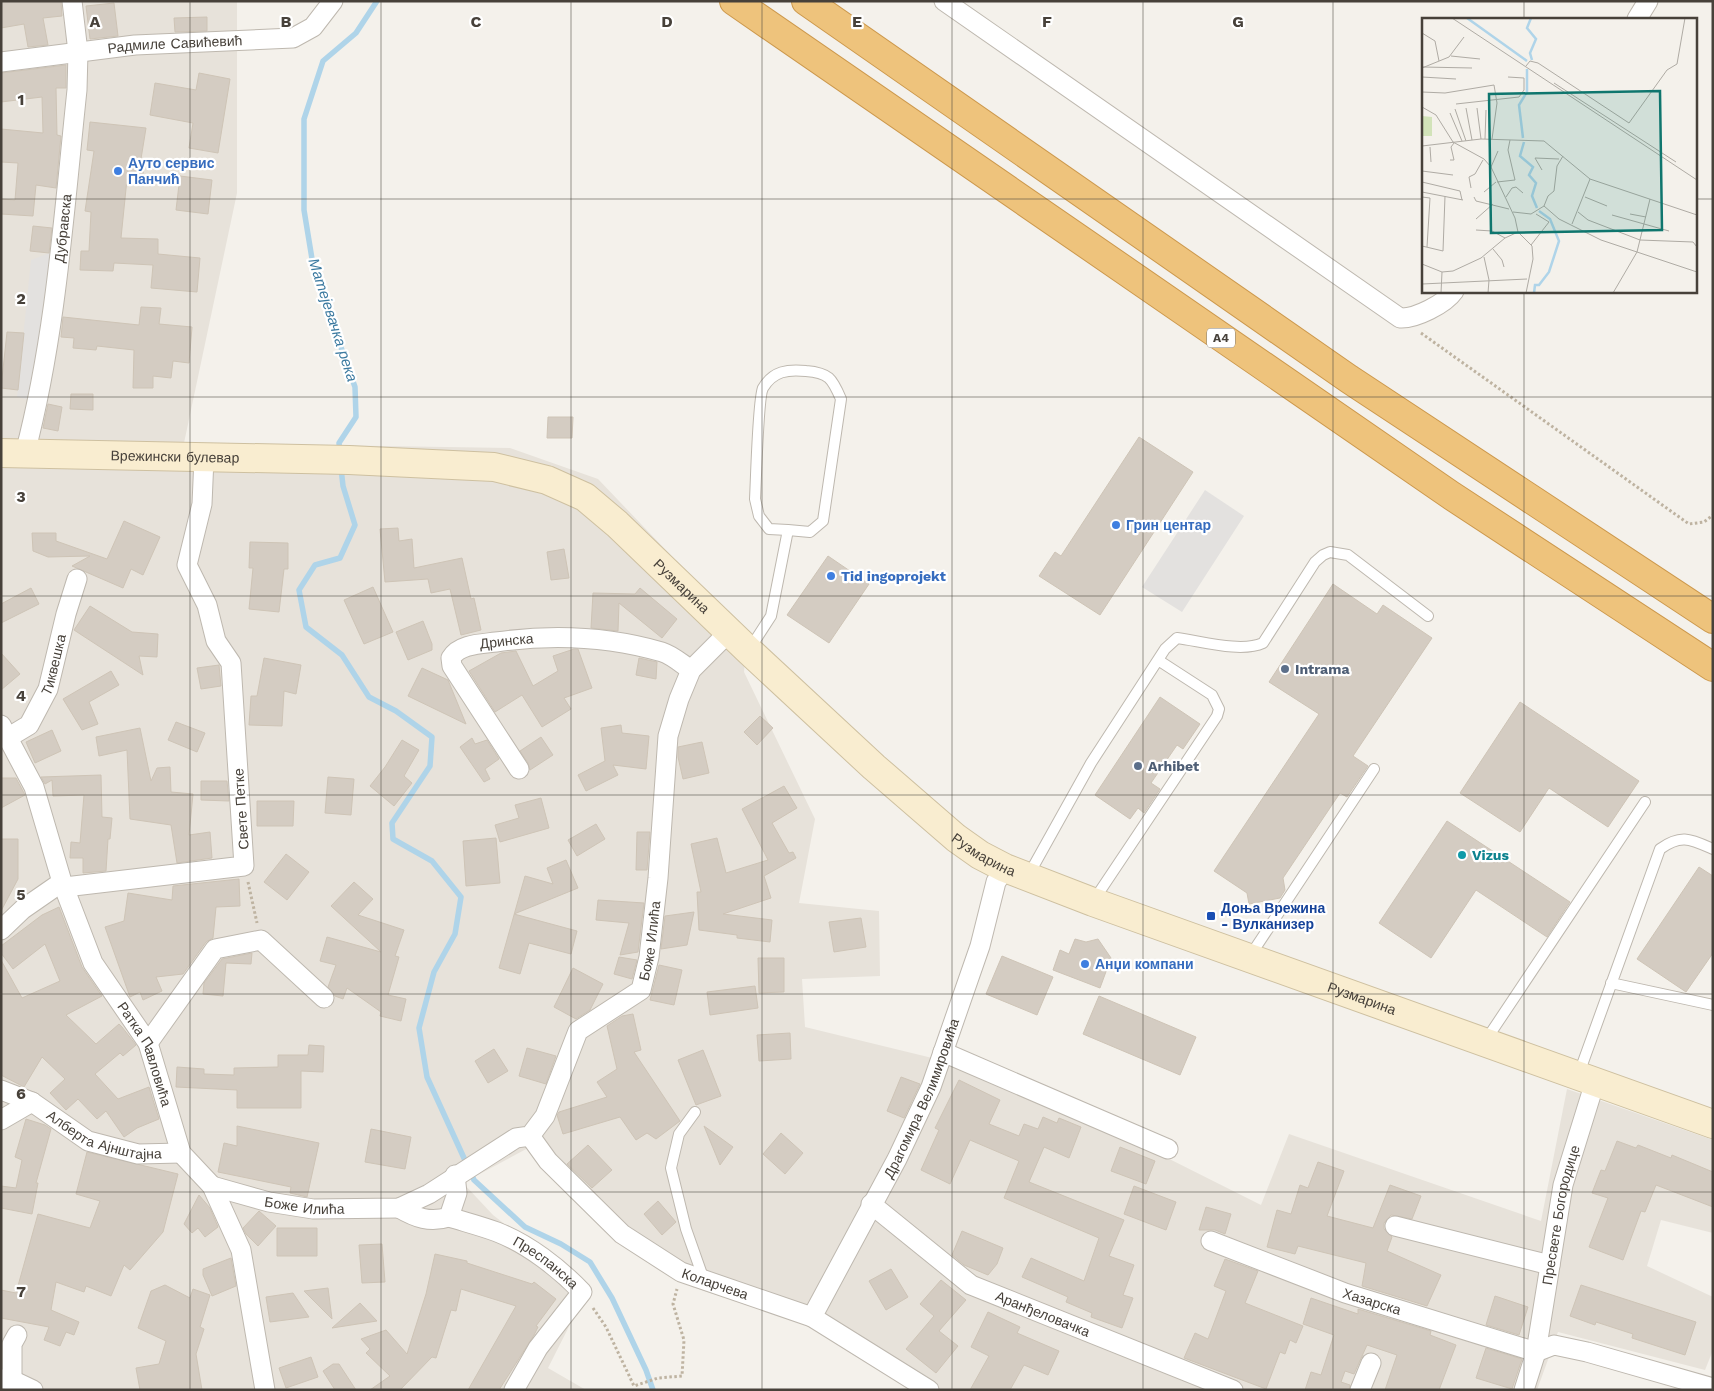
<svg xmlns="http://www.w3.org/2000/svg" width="1714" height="1391" font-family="'Work Sans',sans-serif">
  <rect width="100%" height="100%" fill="#f4f1eb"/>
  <path fill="#e7e2da" d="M1,1H237V193L184,443L510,448L598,479L747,635L744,672L815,819L799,903L879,911L880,976L802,979L805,1027L1002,1075L1261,1205L1289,1134L1541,1221L1567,1089L1713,1140V1233L1661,1220L1647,1266L1713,1297V1350L1705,1370L1558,1332L1537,1390H917L803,1323L692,1287L634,1252L569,1197L530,1147L463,1183L493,1215L588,1289L548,1368L586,1390H1Z"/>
  <path fill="#e3e1df" d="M52,252L32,400L17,397L31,260Z
    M1205,490L1244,516L1182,612L1142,587Z"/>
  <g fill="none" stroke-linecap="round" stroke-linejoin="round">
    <path stroke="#afd4e9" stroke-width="5.5" d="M340,454L339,443L356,417L355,387L314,271L304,210V119L323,61L356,33L377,1
      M341,468L343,486L355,525L340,558L315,565L299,590L306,627L342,655L369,697L396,711L432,737L430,766L392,823L393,839L432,861L461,897L455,934L434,972L419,1028L427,1077L474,1180L525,1227L561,1244L590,1262L612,1298L646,1370L653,1390"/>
  </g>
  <path fill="#d4ccc2" stroke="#cec4b6" d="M1,1H61L62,16L43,18L48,45L28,47L24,24L1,28Z
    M114,3L118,36L90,39L86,6Z
    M207,17V31L175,32L174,18Z
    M66,65V88H56L57,135L61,136L56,188L36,185L33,216L1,214V199L15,200L18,163L1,162V129L43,133L42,97L1,102V73Z
    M199,73L230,79L218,153L189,148L193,123L150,115L155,83L196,90Z
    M90,122L146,128L140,165L144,166L142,181L127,179L121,238L158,239V254L200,258L197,292L151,288L153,265L114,263L113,271L80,270L81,251H89L91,212L85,211L94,151L87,150Z
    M180,176L212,180L208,214L176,210Z
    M33,226L52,228L49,253L30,251Z
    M141,307L161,308L159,324L192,327L189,363L173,361L171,378L153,376V388H133L134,350L97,346L96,350L73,348L74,338L61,337L63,317L139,325Z
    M7,332L24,333L18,390L1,388Z
    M71,394H93V410L70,409Z
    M48,404L62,407L58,431L43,428Z
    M548,417H573L572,438H547Z
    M1139,437L1193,472L1100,615L1039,576L1055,552L1061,556Z
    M124,521L160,537L143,575L131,569L123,588L72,566L90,556L48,557L33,551L32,533H56V541L107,559Z
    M398,528L399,541L412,539L414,568L462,558L471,599L474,598L481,630L461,635L450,589L431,593L428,579L385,582L380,529Z
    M250,542L288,543V569H284L279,612L249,609L253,568H249Z
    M564,549L569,578L551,580L547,552Z
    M828,556L869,584L829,643L787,615Z
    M1333,584L1377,614L1383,605L1432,638L1353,756L1368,766L1347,797L1340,793L1283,878L1285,890L1280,898L1249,904L1247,893L1214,871L1319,714L1269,682Z
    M373,587L393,632L364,644L344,600Z
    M31,588L39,604L1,623V604Z
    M640,588L677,619L662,638L619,603L618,631L591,628L593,593L635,594Z
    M90,606L132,632L158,634L157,657L139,656L143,675L74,630Z
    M423,621L432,644V650L408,660L396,632Z
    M574,649H578L592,688L564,698L571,709L542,727L522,695L495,712L469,671L501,653L516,651L533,686L558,671L553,656Z
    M1,653L20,674L1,690Z
    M264,658L301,665L296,694L284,691L282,726L249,725L251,696H257Z
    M639,658L657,662L656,679L636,675Z
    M219,665L221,686L201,689L197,668Z
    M422,668L448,680L466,724L408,696Z
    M111,671L119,685L89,702L98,724L82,730L63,699Z
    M1160,697L1200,724L1183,749L1177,745L1151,783L1160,789L1144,813L1138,808L1130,819L1095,795Z
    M1520,702L1639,781L1608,827L1549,788L1520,832L1460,793Z
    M760,716L773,728L757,745L744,732Z
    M176,722L205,733L197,752L168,740Z
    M621,725L622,733L649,736L646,769L613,765L618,775L586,791L578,775L605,761L601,728Z
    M140,728L151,781L157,768L170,767L171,792L193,794L189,835L210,832L212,858L177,863L171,825L130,819L127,750L99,756L96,737Z
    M52,730L61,751L35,763L26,742Z
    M541,737L553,755L530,770L528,763L520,751Z
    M472,738L475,744L487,740L499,759L485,769L490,779L484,782L460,747Z
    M402,740L419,750L404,776L412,783L394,806L370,786L385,767Z
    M702,742L709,773L683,779L678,757V747Z
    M101,775L102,817L112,818L110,839H108L106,871L83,873V858H70L71,842L80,843L84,795L53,796L52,780L45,784L41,777Z
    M328,777L354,779L351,815L325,813Z
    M1,778H16L25,795L1,808Z
    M201,781H227L229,801L201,800Z
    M784,786L797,808L772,823L789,853L793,852L796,858L764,876L771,898L723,914L772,920L770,942L737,938V935L699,930L697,892H701L691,844L717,838L726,873L768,860L742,809Z
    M541,798L549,828L500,842L495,825L519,818L515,805Z
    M257,801H294L293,826H257Z
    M1447,821L1570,902L1547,937L1476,890L1431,958L1379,923Z
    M596,824L605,839L577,856L568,840Z
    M637,832H650L647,870H636Z
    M496,838L500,883L466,886L463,841Z
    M1,839H18V879L1,911Z
    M286,854L309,872L287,900L264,882Z
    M566,860L578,888L514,914L577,931L571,954L529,943L520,974L499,968L525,876L553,884L547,868Z
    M1699,867L1713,876V953L1686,992L1637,959Z
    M239,879L240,906L216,907L213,938L206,942L183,974L156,977L162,991L143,1000L140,992L130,997L105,927L124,921L128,893L172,900L173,886Z
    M354,882L373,899L358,915L404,930L395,956L399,957L388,995L406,999L401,1021L380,1016L381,1012L347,988L343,999L335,996L328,987L336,965L320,961L327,937L381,952L331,906Z
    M598,900L644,903L638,952L620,955L629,923L596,920Z
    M59,907L82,967L102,996L66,1015L96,1044L119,1024L122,1027L136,1045L123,1056L120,1053L95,1074L118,1099L149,1087L159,1119L137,1128L124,1137L106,1111L97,1119L78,1099L66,1110L50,1093L65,1079L42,1057L24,1087L1,1075V960L22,998L60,981L45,944L13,969L1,953V946L42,915Z
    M694,912L687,945L661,949L665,916Z
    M861,918L866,947L834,952L829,922Z
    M1075,939L1086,942L1098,939L1111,958L1100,988L1053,970L1060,950L1069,954Z
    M252,953L251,964L226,963L223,996L203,994L204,983L222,959Z
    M1002,956L1053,977L1037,1015L986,994Z
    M619,957L637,960L632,979L614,974Z
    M758,958H784V992L759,993Z
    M659,965L682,970L674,1005L650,1000Z
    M573,968L603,984L590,1010L576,1019L554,1007Z
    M755,986L758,1008L710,1015L707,992Z
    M1099,996L1196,1037L1180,1075L1083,1034Z
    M633,1014L641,1050L634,1052L680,1121L656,1139L647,1133L636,1140L620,1117L563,1134L557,1115L559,1112L607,1097L597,1082L617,1069L607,1026L622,1016Z
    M790,1033L791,1059L759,1061L757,1035Z
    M309,1045L324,1046L323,1072L301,1071V1108H237V1090L176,1087L177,1067L204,1069V1074L234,1075V1068L278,1067V1055H308Z
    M527,1048L556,1056L546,1084L519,1076Z
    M494,1049L508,1071L488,1083L475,1061Z
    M703,1050L721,1096L696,1105L678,1060Z
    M901,1077L920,1084L904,1118L887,1111Z
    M959,1080L1000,1100L989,1124L1019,1136L1024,1124L1038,1129L1043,1117L1057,1123L1059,1118L1081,1127L1069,1158L1044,1147L1029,1182L1124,1220L1109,1256L1134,1265L1123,1295L1133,1298L1122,1328L1091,1317L1092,1313L1066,1302L1068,1297L1022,1277L1031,1258L1084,1281L1099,1238L1004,1198L1019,1161L970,1140L950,1184L921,1170L939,1130L935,1128Z
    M26,1119L45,1125L51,1129L36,1183H38L32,1214L1,1208V1186L16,1188L22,1160L15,1157Z
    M237,1126L319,1143L307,1197L290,1193L291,1187L218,1172L224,1143L237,1146Z
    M704,1126L733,1147L720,1165Z
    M371,1129L411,1137L405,1169L365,1162Z
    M781,1133L803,1153L785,1174L763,1154Z
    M1617,1141L1636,1148L1638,1145L1671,1158L1672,1155L1713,1172V1207L1656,1185L1645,1212L1641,1211L1623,1260L1589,1247L1608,1198L1592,1193L1601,1170L1605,1171Z
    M588,1145L612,1170L592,1188L567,1164Z
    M1120,1147L1155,1161L1146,1184L1111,1171Z
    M87,1152L178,1174L163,1232L130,1270L124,1265L111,1296L86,1286L84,1292L56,1282L51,1310L79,1322L74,1335L66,1332L60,1346L44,1340L49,1327L1,1318V1290L16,1293L38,1214L90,1228L100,1201L76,1194Z
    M1318,1162L1344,1171L1327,1216L1373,1228L1390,1185L1421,1196L1412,1219L1391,1215L1384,1223V1229L1392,1237L1387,1251L1441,1275L1427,1306L1362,1286L1366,1263L1298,1246L1295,1254L1267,1247L1277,1210L1291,1214L1300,1185L1308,1188Z
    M1134,1186L1176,1202L1166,1230L1124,1214Z
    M199,1195L210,1208L218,1227L205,1237L198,1228L192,1233L184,1224Z
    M658,1201L676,1222L662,1235L644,1214Z
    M1206,1207L1231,1214L1225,1234L1215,1230H1199Z
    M259,1211L276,1226L258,1246L246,1234L243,1228Z
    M277,1228H317V1256H277Z
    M962,1231L1003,1248L997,1264L988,1275L964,1265L952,1255Z
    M382,1244L385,1282L362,1283L359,1245Z
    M435,1254L467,1261V1263L532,1284L534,1282L556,1299L536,1326L538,1327L534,1335L499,1390H468L516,1306L461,1289L456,1311L451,1310L436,1358L432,1357L400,1390H370L390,1376L366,1353L370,1349L361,1339L386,1330L407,1354L426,1294Z
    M231,1258L236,1286L212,1296L203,1275V1269Z
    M1225,1259L1258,1271L1245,1303L1303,1326L1296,1343L1290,1340L1285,1354L1280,1352L1266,1389L1184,1358L1195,1333L1208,1339L1226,1291L1214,1286Z
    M891,1269L908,1297L886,1310L869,1281Z
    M941,1280L966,1300L939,1331L958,1346L936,1373L906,1349L934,1316L920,1304Z
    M165,1285L190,1298L193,1289L210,1295L200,1327L204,1329L196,1354L202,1390H140L136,1368L159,1364L166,1341L138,1328L151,1291Z
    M1581,1285L1696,1322L1685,1355L1632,1338L1633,1334L1596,1322L1595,1325L1570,1316Z
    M328,1288L332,1319L304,1291Z
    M293,1293L309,1317L270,1322L266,1297Z
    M1495,1296L1528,1307L1519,1335L1486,1325Z
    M1311,1298L1358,1314V1309L1431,1331L1430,1335L1456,1345L1439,1390H1385L1397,1355L1367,1345L1354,1374L1345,1371L1341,1382L1350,1385L1349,1390H1305L1311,1372L1321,1375L1334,1335L1303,1324Z
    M360,1303L377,1321L332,1328Z
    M988,1312L1020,1327L1017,1333L1059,1351L1048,1375L1024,1365L1010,1390H970L989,1356L971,1347Z
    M1486,1348L1522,1359L1512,1389L1476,1378Z
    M311,1357L318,1377L286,1388L279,1368Z
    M333,1364H339L356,1390H335L323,1371Z"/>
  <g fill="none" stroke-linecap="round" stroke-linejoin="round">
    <g stroke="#beb8af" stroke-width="12">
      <path id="service" d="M749,650L771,616L788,530L810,532L823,521L841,399C832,378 829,373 806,371C788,369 773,371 763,388C758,397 756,482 755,499L759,516L769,529L788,530
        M1028,876L1091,763L1165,649L1177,638C1201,641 1241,653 1263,643L1315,562L1323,555L1330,552L1348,555L1428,616
        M1094,900L1217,716L1219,709L1212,695L1158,660
        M1250,956L1374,769
        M1611,983L1713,1005
        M1486,1040L1645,802
        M1578,1076L1660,849C1681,834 1690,839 1713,849
        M695,1112L679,1134L671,1168L686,1229L704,1280"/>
    </g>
    <g stroke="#beb8af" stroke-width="21">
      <g id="minor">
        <path d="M944,1L1400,318C1415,319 1445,304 1454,291"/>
        <path d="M1637,19L1648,1"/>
        <path id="s1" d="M1,62L135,45L293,38L313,27L333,1"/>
        <path id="s2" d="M25,453C56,335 64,212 77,90L78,52L72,1"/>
        <path id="s3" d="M1,725L34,787L62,882L93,963L148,1043L181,1153L212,1186L241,1250L265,1390"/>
        <path id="s4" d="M9,737L29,725L48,689L66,614L77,579"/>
        <path id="s5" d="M519,769L452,666L451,658C459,644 481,644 496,642C552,634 607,636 662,652C672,655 682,664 691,670"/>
        <path d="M65,887L244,866L231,663L216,641L207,605L187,565L202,504L204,458"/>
        <path d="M1,930L23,909L62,882"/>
        <path d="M148,1043L215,949L261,940L324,998"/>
        <path d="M943,1052L1168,1149"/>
        <path id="s6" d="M1,1090L32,1102L88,1141L138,1154L181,1153"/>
        <path d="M1,1120L32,1102"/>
        <path id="s7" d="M530,1136L548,1161L622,1234L681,1272L812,1317L929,1390"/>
        <path id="s8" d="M212,1186L269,1202L313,1209L399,1208L429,1194L516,1138L530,1136L545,1116L578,1031L641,990L649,957L658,878L668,736L679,699L691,670L729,632"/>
        <path id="s9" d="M871,1204L971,1285L1233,1390"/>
        <path d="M399,1208C416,1218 430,1223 449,1217L457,1193L455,1175"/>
        <path id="s10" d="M449,1217C465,1222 481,1226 497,1232C528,1244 559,1268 582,1292L538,1348L514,1390"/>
        <path d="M1395,1226L1550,1265"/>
        <path id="s11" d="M1211,1241L1345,1293L1536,1352L1554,1345L1587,1352L1713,1388"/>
        <path id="s12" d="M812,1317L897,1159L931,1087L980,946L996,882L1005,868"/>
        <path d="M1,1379L12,1380L33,1390"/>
        <path d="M12,1380V1344L17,1335"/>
        <path d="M1360,1390L1371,1363"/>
        <path id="s13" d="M1524,1390L1536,1352L1563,1185L1595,1082"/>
      </g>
    </g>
    <g stroke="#cec0a0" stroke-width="30">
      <g id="secondary">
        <path id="s14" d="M1,453L349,460L494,467L547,480L585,497L617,524L748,650L874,767L956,838L980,855L1005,868L1093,902L1713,1124"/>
      </g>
    </g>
    <g stroke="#cc984c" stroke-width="30">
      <path id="motorway" d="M734,1L1452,496L1713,667
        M806,1L1349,379L1713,619"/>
    </g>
    <path stroke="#beb3a1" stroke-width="3" stroke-dasharray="2.5 2.5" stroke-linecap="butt" d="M1421,333L1689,524L1704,522L1713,515
      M248,882L257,923
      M593,1308L606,1327L634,1386L658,1378L682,1376L684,1340L673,1304L677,1289"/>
    <use href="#service" stroke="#fff" stroke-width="10"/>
    <use href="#minor" stroke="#fff" stroke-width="19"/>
    <use href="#secondary" stroke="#f9edd0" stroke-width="28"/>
    <use href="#motorway" stroke="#eec37c" stroke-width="28"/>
  </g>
  <path fill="none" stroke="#47413a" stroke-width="1" stroke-opacity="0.55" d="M190,1V1390M381,1V1390M571,1V1390M762,1V1390M952,1V1390M1143,1V1390M1333,1V1390M1524,1V19M1,199H1423M1695,199H1713M1524,291V1390M1,397H1713M1,596H1713M1,795H1713M1,994H1713M1,1192H1713"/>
  <g fill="#3f7fe0" stroke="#fff" stroke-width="2">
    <circle cx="118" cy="171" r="5"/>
    <circle cx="1116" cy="525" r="5"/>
    <circle cx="831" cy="576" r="5"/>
    <circle cx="1085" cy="964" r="5"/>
  </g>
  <g fill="#5c6f8a" stroke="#fff" stroke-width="2">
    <circle cx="1285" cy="669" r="5"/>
    <circle cx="1138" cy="766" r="5"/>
  </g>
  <circle fill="#0f9aa8" stroke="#fff" stroke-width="2" cx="1462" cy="855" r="5"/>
  <rect fill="#1a4fb4" stroke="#fff" stroke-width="2" x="1206" y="911" width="10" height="10" rx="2.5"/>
  <g text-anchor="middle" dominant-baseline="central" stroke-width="4.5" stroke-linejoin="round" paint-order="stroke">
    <rect fill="#fff" stroke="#7e7a75" stroke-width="1" x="1207" y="328.5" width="28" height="19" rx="4"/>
    <g font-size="12" font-weight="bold" fill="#47413a">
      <text x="1221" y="338">A4</text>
    </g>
    <g font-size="14" fill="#47413a" stroke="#fff">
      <text stroke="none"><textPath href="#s1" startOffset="175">Радмиле Савићевић</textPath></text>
      <text stroke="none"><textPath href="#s2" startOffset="228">Дубравска</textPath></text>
      <text stroke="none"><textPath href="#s14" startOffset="174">Врежински булевар</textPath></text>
      <text stroke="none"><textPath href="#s14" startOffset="721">Рузмарина</textPath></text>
      <text stroke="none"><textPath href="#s5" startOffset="191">Дринска</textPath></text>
      <text stroke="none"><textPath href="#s4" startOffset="89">Тиквешка</textPath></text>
      <text transform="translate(241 809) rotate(-94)">Свете Петке</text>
      <text stroke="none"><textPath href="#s14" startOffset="1126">Рузмарина</textPath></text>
      <text stroke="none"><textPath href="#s8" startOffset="582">Боже Илића</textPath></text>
      <text stroke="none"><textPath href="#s14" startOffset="1531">Рузмарина</textPath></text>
      <text stroke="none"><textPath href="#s3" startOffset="362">Ратка Павловића</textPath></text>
      <text stroke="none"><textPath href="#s12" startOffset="245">Драгомира Велимировића</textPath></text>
      <text stroke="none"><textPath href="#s6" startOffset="115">Алберта Ајнштајна</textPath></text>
      <text stroke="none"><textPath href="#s8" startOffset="95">Боже Илића</textPath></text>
      <text stroke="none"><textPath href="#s13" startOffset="179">Пресвете Богородице</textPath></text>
      <text stroke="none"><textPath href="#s10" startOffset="108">Преспанска</textPath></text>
      <text stroke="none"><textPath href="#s7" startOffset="241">Коларчева</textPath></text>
      <text stroke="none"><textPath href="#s11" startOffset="172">Хазарска</textPath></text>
      <text stroke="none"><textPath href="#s9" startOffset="206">Аранђеловачка</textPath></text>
    </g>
    <g font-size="14" font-weight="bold" fill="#366cbe" stroke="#fff" text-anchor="start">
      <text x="128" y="163">Ауто сервис<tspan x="128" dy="16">Панчић</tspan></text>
      <text x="1126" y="525">Грин центар</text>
      <text x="841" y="576">Tid ingoprojekt</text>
      <text x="1095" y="964">Анџи компани</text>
    </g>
    <g font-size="14" font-weight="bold" fill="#4e5e75" stroke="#fff" text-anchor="start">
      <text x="1295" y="669">Intrama</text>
      <text x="1148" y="766">Arhibet</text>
    </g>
    <g font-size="14" font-weight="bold" fill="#0d838f" stroke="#fff" text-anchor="start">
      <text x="1472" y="855">Vizus</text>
    </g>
    <g font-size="14" font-weight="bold" fill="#164399" stroke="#fff" text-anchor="start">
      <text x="1221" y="908">Доња Врежина<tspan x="1221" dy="16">- Вулканизер</tspan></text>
    </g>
    <g font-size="15" font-style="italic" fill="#3c7aa0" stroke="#fff">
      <text transform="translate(333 320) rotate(72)">Матејевачка река</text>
    </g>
  </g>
  <g transform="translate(1422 18)">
    <rect width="275" height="275" fill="#f4f1eb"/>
    <path d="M0,98L10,99V118H0Z" fill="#d2e3b9"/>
    <path fill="none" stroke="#afd4e9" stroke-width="2.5" d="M45,0L105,43M109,0L105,10L114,21L108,35L110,42M101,120L97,87L105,74V51M102,124L98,138L111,149L107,157L114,165L110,178L115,190M112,275L113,267H117L127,254L137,223L128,201L117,193"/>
    <path fill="none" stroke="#afaba4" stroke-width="1" d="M30,0L275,162M0,15L13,23L17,43M29,38L58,41M104,48L108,43L116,45L207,105L245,52L255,46L263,0M1,49L50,50M0,50L27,39L42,19M0,59L34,61M132,65L254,144M0,74L23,75L72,67L75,85L70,121M34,86L97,79L102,72V60L86,59M0,89L14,97L31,124L62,141L69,149L93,200L96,214L110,228L111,241L104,275M44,90L50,122M55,90L59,121M33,91L44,123M28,95L40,123M63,121L64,92M0,128L59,121L122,123L168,161L275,197M8,129L9,144M28,142H32L29,129L32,125M69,149L76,133M120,152L113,140L137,141M0,153L31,157M0,164L38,173L40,182M75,164L93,162L86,132L88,122M49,170L47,159L53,156L61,142M0,174L41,182M62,174L74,164M0,179L8,180L5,229M52,179L54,183L87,191M84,179L90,170L94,169L101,175M163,179L185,188M122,188L137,201L179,222L275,254M91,194L109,196L122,188L126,178L132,173L135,148L141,138M156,194L166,202L218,222L271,224L275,229M208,196L224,199M190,197L247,213M54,201L71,186M150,206L168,161M54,212L70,213L83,220M109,227L127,204L114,196M0,228L21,233L23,178M71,231L80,242L82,249M62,239L67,262L66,275M0,246L20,254L19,275M20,254L31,253L59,240L83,220L96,214M0,266L105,261M191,275L215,234L228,181"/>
    <path fill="#0f766e" fill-opacity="0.15" stroke="#0f766e" stroke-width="2.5" d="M238,73L240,212L69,215L67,76Z"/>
    <rect width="275" height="275" fill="none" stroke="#47413a" stroke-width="2.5"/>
  </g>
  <g font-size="16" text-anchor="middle" font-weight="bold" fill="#47413a" stroke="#fff" stroke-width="4.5" stroke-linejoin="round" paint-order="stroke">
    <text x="95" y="27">A</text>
    <text x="286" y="27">B</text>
    <text x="476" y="27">C</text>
    <text x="667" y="27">D</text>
    <text x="857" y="27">E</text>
    <text x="1047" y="27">F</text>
    <text x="1238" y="27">G</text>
    <text x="21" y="105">1</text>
    <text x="21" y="304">2</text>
    <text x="21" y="502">3</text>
    <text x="21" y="701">4</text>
    <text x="21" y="900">5</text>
    <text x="21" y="1099">6</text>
    <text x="21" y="1297">7</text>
  </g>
  <rect width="1714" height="1391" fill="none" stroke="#47413a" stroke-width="5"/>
</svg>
